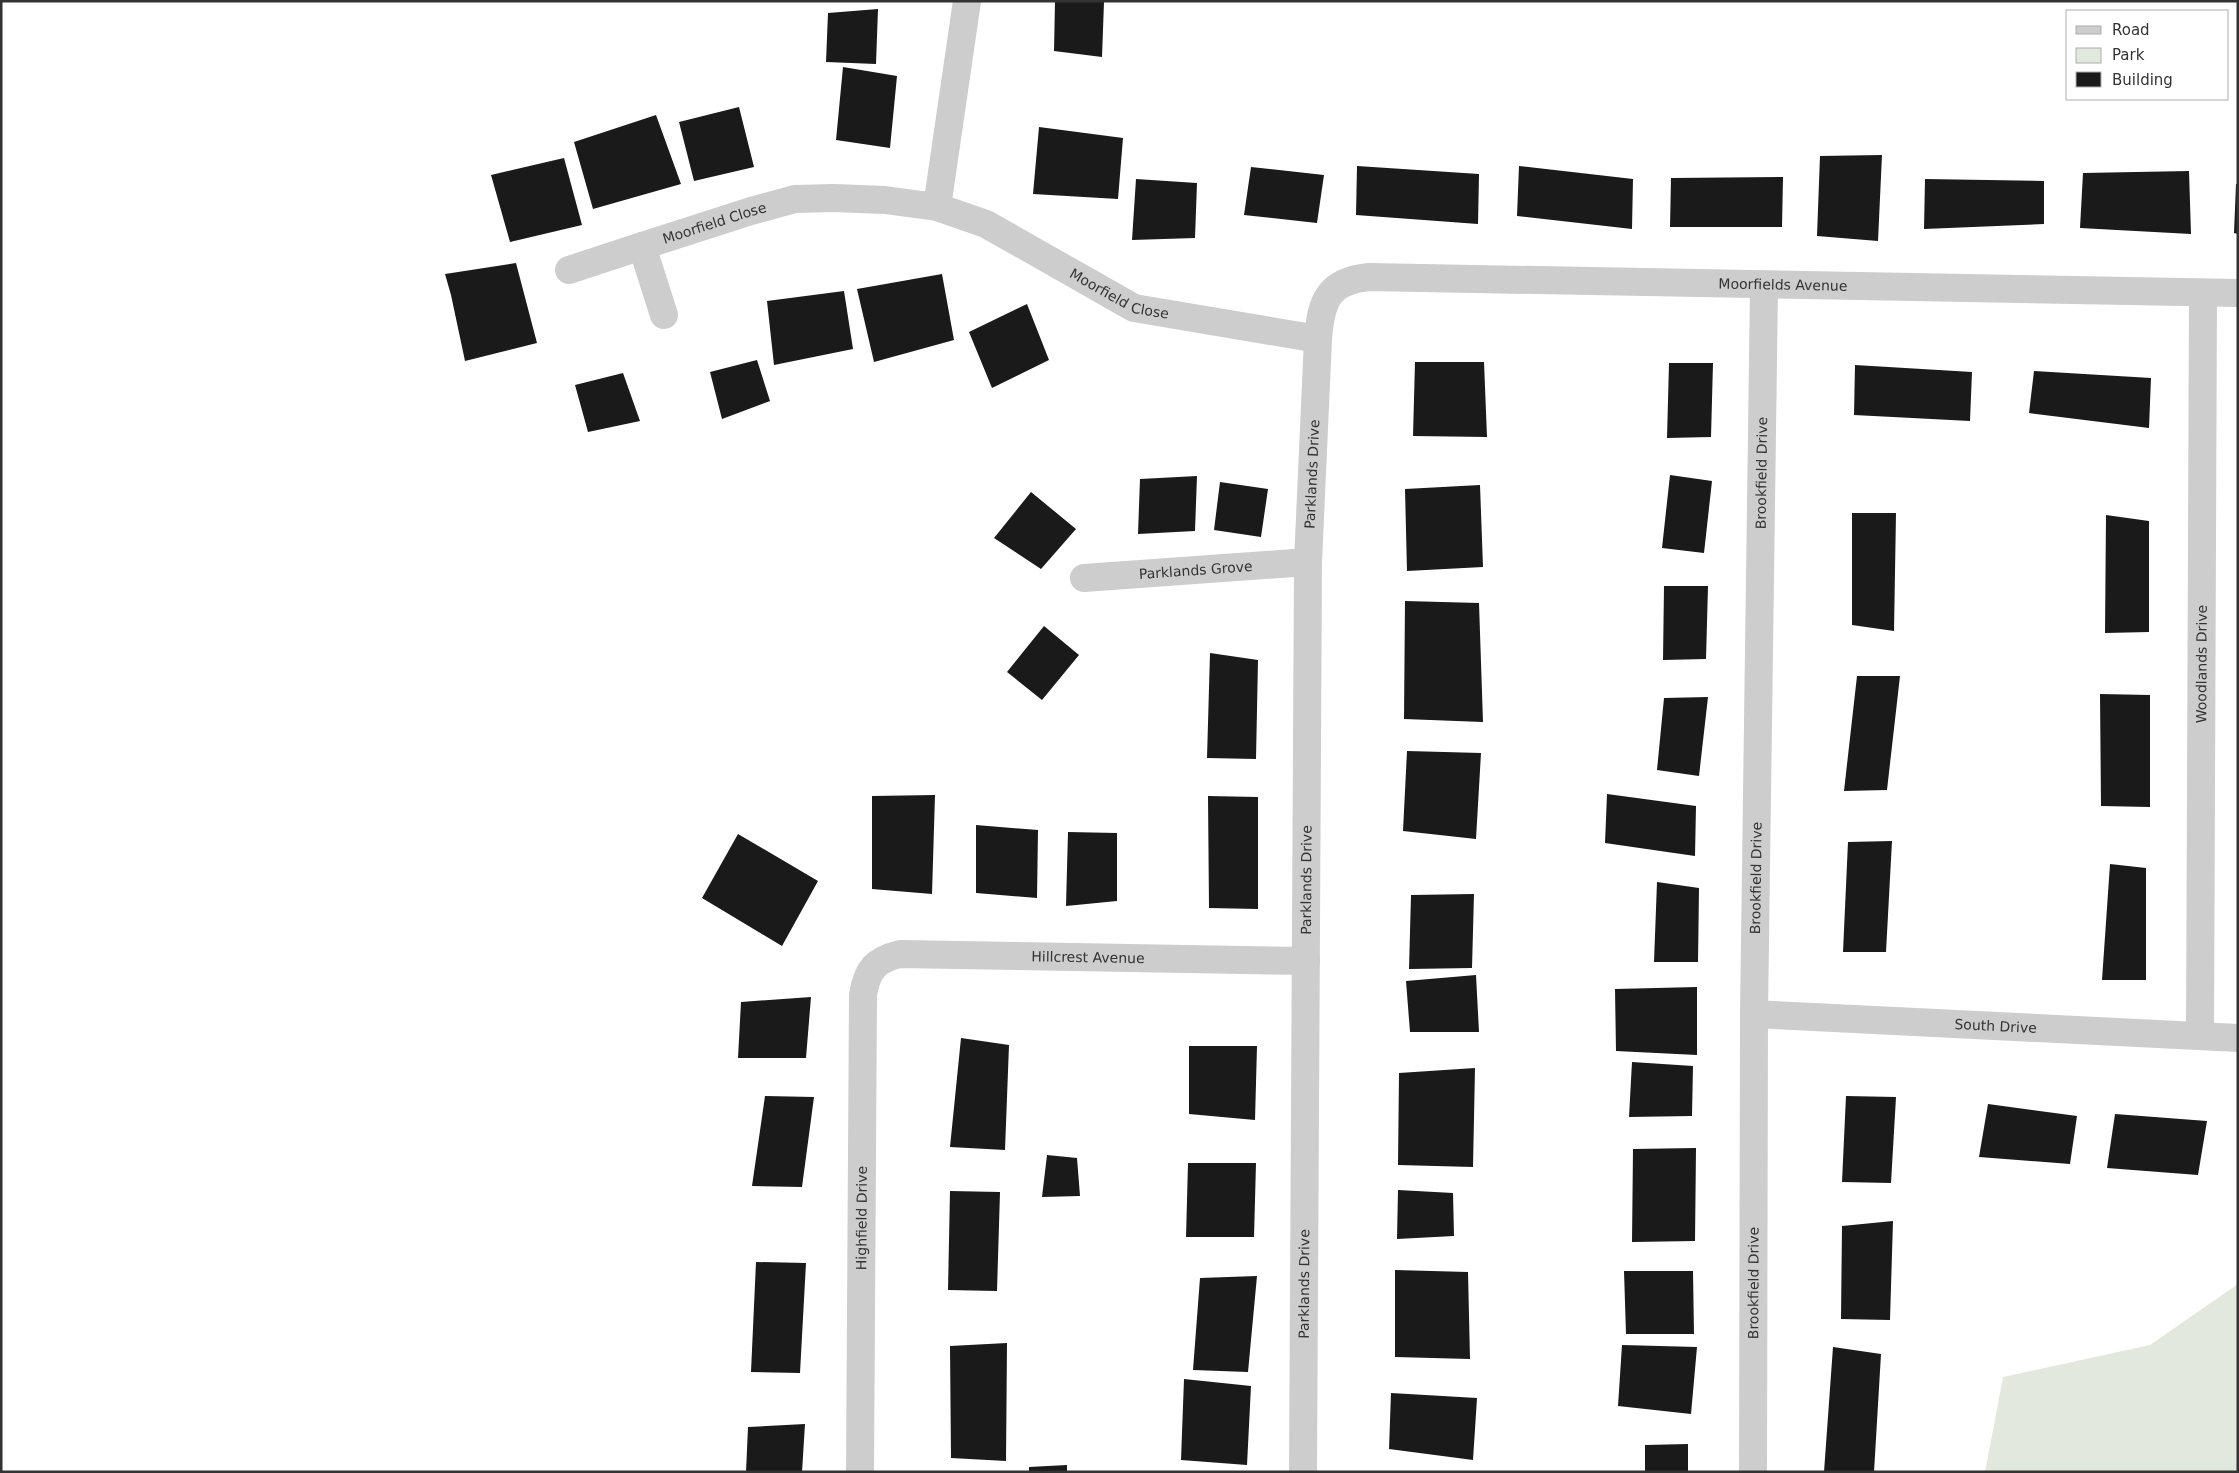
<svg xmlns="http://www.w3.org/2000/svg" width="2239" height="1473" font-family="'DejaVu Sans',sans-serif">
  <rect width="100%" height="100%" fill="#fff"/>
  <path fill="#e3e8dd" d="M2238,1284V1472H1985L2003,1377L2150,1345Z"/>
  <path fill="#1a1a1a" d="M1055,1L1104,2L1102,57L1054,51Z
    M878,9L876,64L826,62L828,13Z
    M843,67L897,76L890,148L836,140Z
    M739,107L754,167L694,181L679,122Z
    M656,115L681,184L593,209L574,142Z
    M1039,127L1123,138L1118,199L1033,194Z
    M1882,155L1878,241L1817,236L1820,156Z
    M564,158L582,225L510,242L491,175Z
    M1357,166L1479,174L1478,224L1356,215Z
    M1519,166L1633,179L1632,229L1517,216Z
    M1251,167L1324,175L1317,223L1244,215Z
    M2189,171L2191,234L2080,228L2083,173Z
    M1783,177L1782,227H1670L1671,178Z
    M1136,179L1197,183L1195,238L1132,240Z
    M1925,179L2044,181V224L1924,229Z
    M2236,184H2238V234L2234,233Z
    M516,263L537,343L465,361L451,295L445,274Z
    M942,274L954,340L874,362L857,289Z
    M844,291L853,349L774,365L767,301Z
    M1027,304L1049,360L992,388L969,332Z
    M757,360L770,401L722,419L710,372Z
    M1415,362H1484L1487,437L1413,436Z
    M1669,363H1713L1711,437L1667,438Z
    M1855,365L1972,372L1970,421L1854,415Z
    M2034,371L2151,378L2149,428L2029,413Z
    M623,373L640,421L588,432L575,385Z
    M1670,475L1712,481L1704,553L1662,548Z
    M1197,476L1195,531L1138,534L1140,479Z
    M1220,482L1268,489L1261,537L1214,530Z
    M1480,485L1483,567L1407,571L1405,489Z
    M1031,492L1076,529L1041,569L994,538Z
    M1852,513H1896L1894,631L1852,625Z
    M2106,515L2149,521V632L2105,633Z
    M1664,586H1708L1706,659L1663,660Z
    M1405,601L1479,603L1483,722L1404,719Z
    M1044,626L1079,655L1042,700L1007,672Z
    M1210,653L1258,660L1256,759L1207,758Z
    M1857,676H1900L1887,790L1844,791Z
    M2100,694L2150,695V807L2101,806Z
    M1708,697L1699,776L1657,770L1664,698Z
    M1407,751L1481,753L1476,839L1403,831Z
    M1607,794L1696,806L1695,856L1605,843Z
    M935,795L932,894L872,889V796Z
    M1208,796L1258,797V909L1209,908Z
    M976,825L1038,830L1037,898L976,893Z
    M1068,832L1117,833V901L1066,906Z
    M738,834L818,881L782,946L702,898Z
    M1892,841L1886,952H1843L1848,842Z
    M2110,864L2146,868V980H2102Z
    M1657,882L1699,888L1698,962H1654Z
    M1474,894L1472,968L1409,969L1411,895Z
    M1476,975L1479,1032H1410L1406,981Z
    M1697,987V1055L1616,1051L1615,989Z
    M811,997L806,1058H738L741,1002Z
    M961,1038L1009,1045L1005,1150L950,1147Z
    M1189,1046H1257L1255,1120L1189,1114Z
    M1632,1062L1693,1066L1692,1116L1629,1117Z
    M1475,1068L1473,1167L1398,1165L1399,1073Z
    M765,1096L814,1097L802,1187L752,1186Z
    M1846,1096L1896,1097L1891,1183L1842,1182Z
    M1988,1104L2077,1116L2070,1164L1979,1157Z
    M2115,1114L2207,1121L2198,1175L2107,1168Z
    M1696,1148L1695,1241L1632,1242L1633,1149Z
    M1047,1155L1077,1158L1080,1196L1042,1197Z
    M1188,1163H1256L1254,1237H1186Z
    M1398,1190L1453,1193L1454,1236L1397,1239Z
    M950,1191L1000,1192L997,1291L948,1290Z
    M1893,1221L1890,1320L1841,1319L1842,1226Z
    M756,1262L806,1263L800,1373L751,1372Z
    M1395,1270L1468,1272L1470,1359L1395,1357Z
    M1624,1271H1693L1694,1334H1626Z
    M1257,1276L1248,1372L1193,1370L1200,1278Z
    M1007,1343L1006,1461L951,1458L950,1346Z
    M1622,1345L1697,1347L1691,1414L1618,1406Z
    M1833,1347L1881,1354L1874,1472H1824Z
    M1184,1379L1251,1386L1247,1465L1181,1460Z
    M1391,1393L1477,1398L1473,1460L1389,1449Z
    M805,1424L802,1472H746L748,1427Z
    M1688,1444V1472H1645V1445Z
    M1067,1465V1472H1029V1467Z"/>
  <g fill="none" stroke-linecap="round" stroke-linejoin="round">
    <g stroke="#cdcdcd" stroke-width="28">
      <path d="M937,207L967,1"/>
      <path id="s1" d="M642,246L751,211L795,199L834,198L885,200L937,207L986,224L1134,308L1318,339"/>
      <path d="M569,270L642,246L664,315"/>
      <path id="s2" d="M1084,578L1308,562"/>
      <path id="s3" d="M1754,1014L2238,1038"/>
      <path id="s4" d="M2200,1035L2203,293"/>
      <path id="s5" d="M860,1472L863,995C867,970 875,960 900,954L1306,961"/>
      <path id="s6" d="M1303,1472L1308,562L1318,339C1321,301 1328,281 1369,277L2238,293"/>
      <path id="s7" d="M1753,1472L1754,1014L1764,286"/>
    </g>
  </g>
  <g text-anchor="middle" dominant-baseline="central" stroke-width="5" stroke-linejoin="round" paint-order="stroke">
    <g font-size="14" fill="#333" stroke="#fff">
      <text stroke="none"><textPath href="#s1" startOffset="76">Moorfield Close</textPath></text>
      <text stroke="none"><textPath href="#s6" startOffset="1638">Moorfields Avenue</textPath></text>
      <text stroke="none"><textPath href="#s1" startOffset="506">Moorfield Close</textPath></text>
      <text stroke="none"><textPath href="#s7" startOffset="999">Brookfield Drive</textPath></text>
      <text stroke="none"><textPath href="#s6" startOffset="998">Parklands Drive</textPath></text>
      <text stroke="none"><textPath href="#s2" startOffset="112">Parklands Grove</textPath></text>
      <text stroke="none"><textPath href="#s4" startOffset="371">Woodlands Drive</textPath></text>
      <text stroke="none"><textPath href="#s7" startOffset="594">Brookfield Drive</textPath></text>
      <text stroke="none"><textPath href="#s6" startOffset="592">Parklands Drive</textPath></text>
      <text stroke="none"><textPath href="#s5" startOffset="725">Hillcrest Avenue</textPath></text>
      <text stroke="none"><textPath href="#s3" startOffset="242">South Drive</textPath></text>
      <text stroke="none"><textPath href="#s5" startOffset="254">Highfield Drive</textPath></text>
      <text stroke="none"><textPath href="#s7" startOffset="189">Brookfield Drive</textPath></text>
      <text stroke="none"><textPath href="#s6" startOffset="188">Parklands Drive</textPath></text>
    </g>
  </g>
  <rect width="2239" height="1473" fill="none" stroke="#333333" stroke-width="5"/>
  <rect x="2066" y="10" width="162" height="90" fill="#ffffff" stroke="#adadad"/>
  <rect x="2076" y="26" width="25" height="8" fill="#cdcdcd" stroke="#adadad"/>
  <text x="2112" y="35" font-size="15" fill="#333333">Road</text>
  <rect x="2076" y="48" width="25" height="15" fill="#e3e8dd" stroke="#adadad"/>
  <text x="2112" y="60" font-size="15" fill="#333333">Park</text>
  <rect x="2076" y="72" width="25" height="15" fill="#1a1a1a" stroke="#adadad"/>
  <text x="2112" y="85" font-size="15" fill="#333333">Building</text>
</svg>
